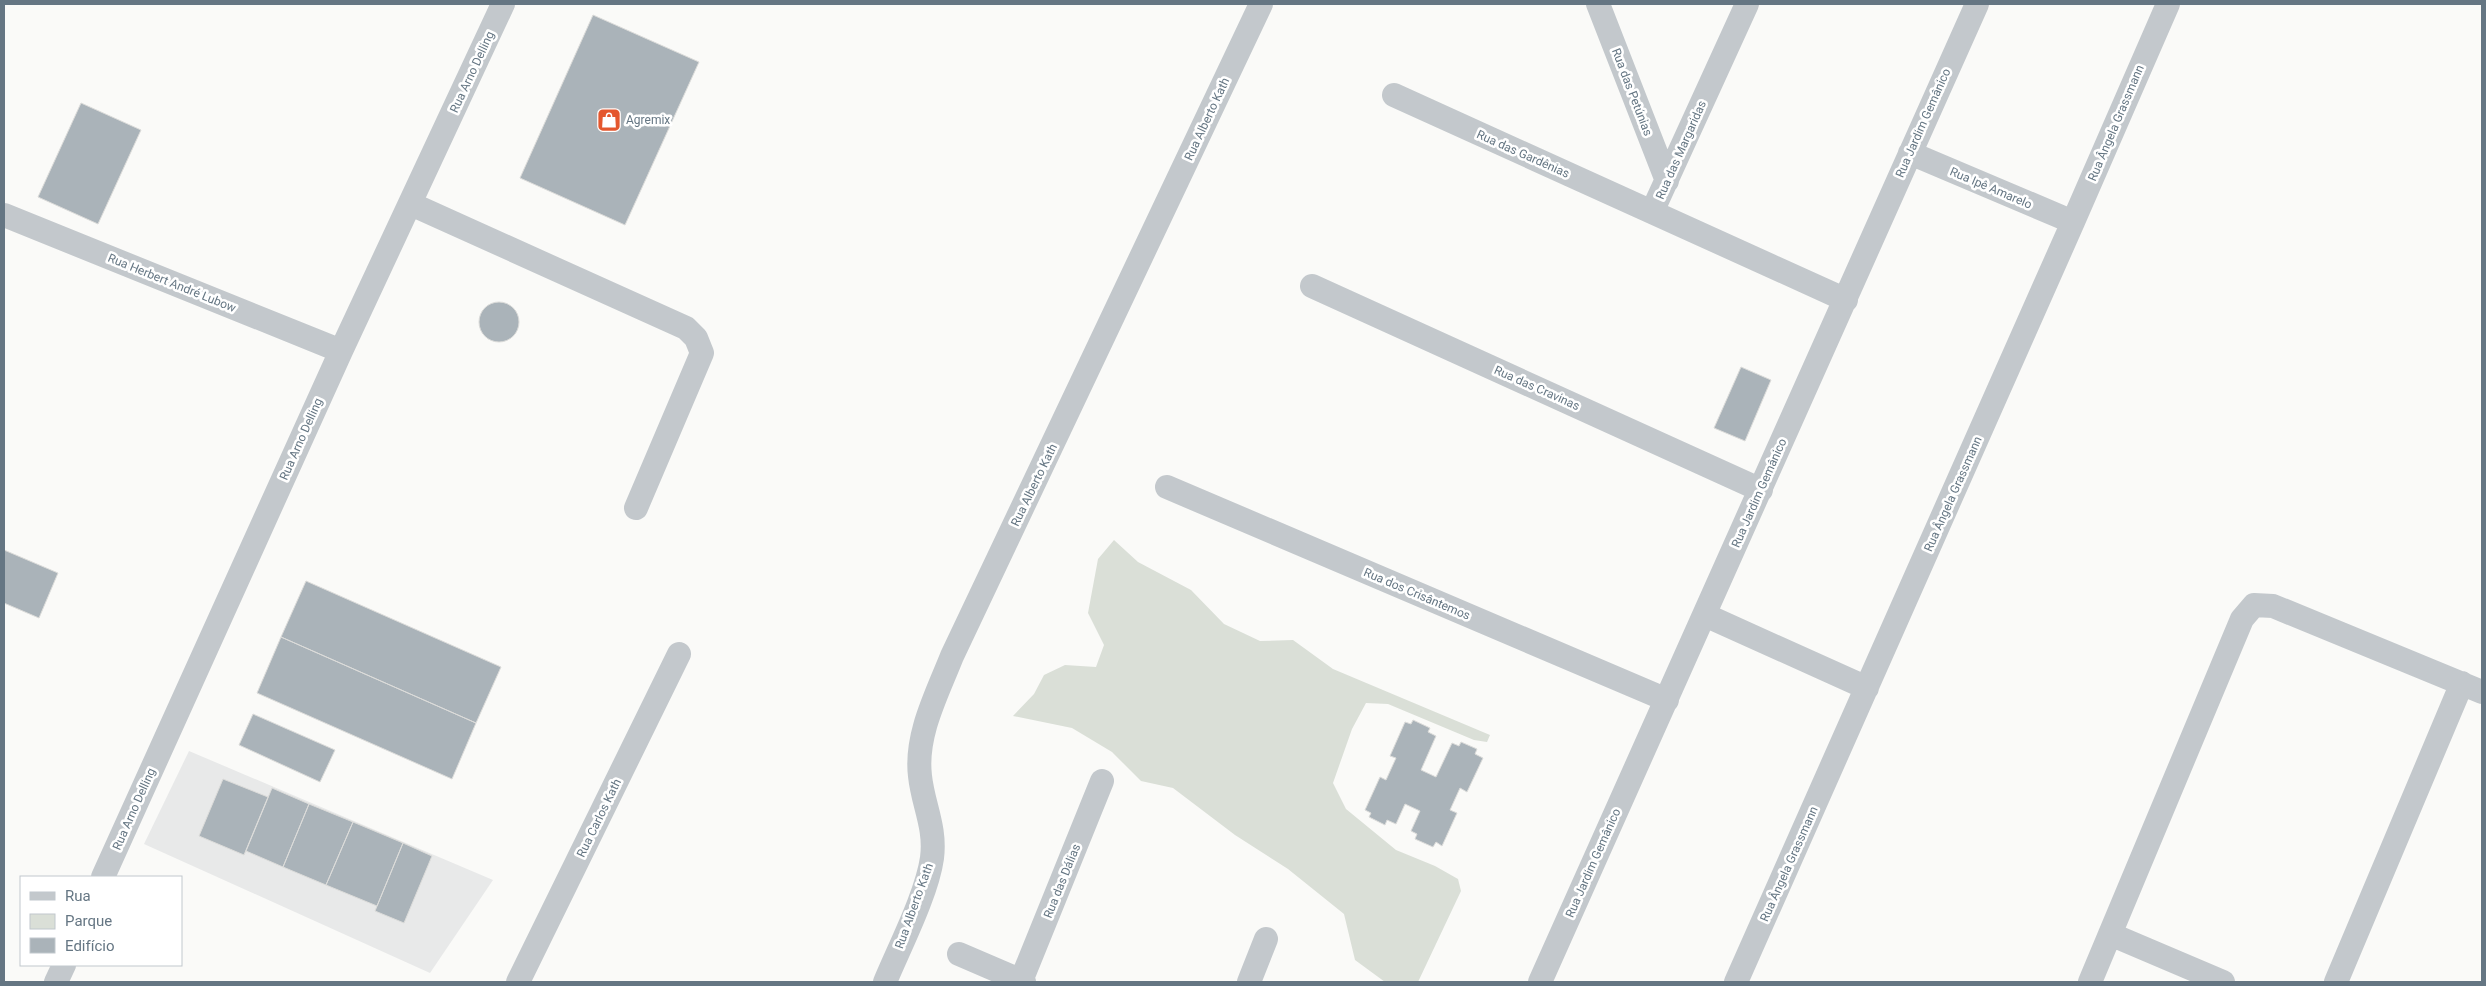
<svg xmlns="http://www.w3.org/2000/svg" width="2486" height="986" font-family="Roboto,sans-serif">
  <rect width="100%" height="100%" fill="#fafaf8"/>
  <path fill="#e8e9e9" d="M189,751L493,880L430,973L144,844Z"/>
  <path fill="#dadfd7" d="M1114,540L1138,562L1191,590L1224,624L1260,641L1293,640L1333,669L1490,735L1487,742L1474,740L1388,704L1366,703L1352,729L1333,783L1346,809L1396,850L1435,866L1458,879L1461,891L1418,982H1385L1355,960L1344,914L1288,869L1235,835L1173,788L1141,781L1112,752L1072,728L1013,716L1034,694L1044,675L1065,665L1096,667L1104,645L1088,613L1098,559Z"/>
  <path fill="#aab3b9" stroke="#dcdcda" d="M593,15L699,62L625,225L520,178Z
    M81,103L141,130L98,224L38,197Z
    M479 322a20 20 0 1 1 40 0a20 20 0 1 1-40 0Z
    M1741,367L1771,380L1745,441L1714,428Z
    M4,550L58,573L39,618L4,603Z
    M306,581L501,667L476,723L281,637Z
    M281,637L476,723L452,779L257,693Z
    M253,714L335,750L320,782L239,745Z
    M1413,720L1430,728L1428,732L1436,736L1421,770L1436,777L1452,743L1459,746L1461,742L1477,749L1475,754L1483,758L1467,792L1460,788L1450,810L1457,813L1442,846L1436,842L1433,847L1415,839L1417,834L1411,831L1420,811L1405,804L1396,824L1387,820L1385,825L1369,817L1371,813L1365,810L1380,777L1386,780L1396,758L1390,756L1405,722L1411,724Z
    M223,779L268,797L244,855L199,836Z
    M272,788L309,804L283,867L246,851Z
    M309,804L353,822L326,885L283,867Z
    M353,822L403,843L377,906L326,885Z
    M403,843L432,856L404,923L375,911Z"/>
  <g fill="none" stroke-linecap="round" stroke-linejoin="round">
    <path stroke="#c3c8cc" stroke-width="24" d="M1598,4L1667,181
      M1394,95L1846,300
      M1910,153L2073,222
      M411,204L686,328L696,338L702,353L636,508
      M1652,212L1747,4
      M4,215L341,351
      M1312,286L1761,490
      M1167,487L1667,700
      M1705,615L1867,688
      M103,877L341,351L503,4
      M2110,934L2223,982
      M959,954L1024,982
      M1021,981L1102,781
      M56,982L64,965
      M518,982L679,654
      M885,982C899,948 927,894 932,858C936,827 923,805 920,776C915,735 937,694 952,656L1261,4
      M1249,982L1266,939
      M1540,982L1977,4
      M1736,982L2073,222L2168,4
      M2090,982L2242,619L2254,605L2273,606L2482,692
      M2336,982L2462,683"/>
  </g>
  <defs>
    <g id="shop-square" transform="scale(1.25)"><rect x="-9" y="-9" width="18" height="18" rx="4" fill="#e4572e" stroke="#fff"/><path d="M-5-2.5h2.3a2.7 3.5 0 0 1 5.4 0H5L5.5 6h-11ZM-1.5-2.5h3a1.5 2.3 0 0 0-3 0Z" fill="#fff"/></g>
  </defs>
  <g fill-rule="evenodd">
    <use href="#shop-square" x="609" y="120"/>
  </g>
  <g text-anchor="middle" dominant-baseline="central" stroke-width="5" stroke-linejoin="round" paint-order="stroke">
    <g font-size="12" fill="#657683" stroke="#fff">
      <text transform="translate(472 72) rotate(-65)">Rua Arno Delling</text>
      <text transform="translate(1632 92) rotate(69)">Rua das Petúnias</text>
      <text transform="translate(1207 119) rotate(-65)">Rua Alberto Kath</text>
      <text transform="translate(1923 123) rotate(-66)">Rua Jardim Gemânico</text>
      <text transform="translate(2116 123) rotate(-67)">Rua Ângela Grassmann</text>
      <text transform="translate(1681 150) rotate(-66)">Rua das Margaridas</text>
      <text transform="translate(1523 154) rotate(24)">Rua das Gardênias</text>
      <text transform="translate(1991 188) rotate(23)">Rua Ipê Amarelo</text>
      <text transform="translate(172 283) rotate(22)">Rua Herbert André Lubow</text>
      <text transform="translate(1537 388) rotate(24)">Rua das Cravinas</text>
      <text transform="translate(301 439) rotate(-66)">Rua Arno Delling</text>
      <text transform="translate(1034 485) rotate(-64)">Rua Alberto Kath</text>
      <text transform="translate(1759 493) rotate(-66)">Rua Jardim Gemânico</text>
      <text transform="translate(1953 494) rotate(-66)">Rua Ângela Grassmann</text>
      <text transform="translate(1417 594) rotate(23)">Rua dos Crisântemos</text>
      <text transform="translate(134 809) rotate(-66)">Rua Arno Delling</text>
      <text transform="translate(599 818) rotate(-64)">Rua Carlos Kath</text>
      <text transform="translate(1593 863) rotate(-66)">Rua Jardim Gemânico</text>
      <text transform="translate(1789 864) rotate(-66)">Rua Ângela Grassmann</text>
      <text transform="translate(1062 881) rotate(-68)">Rua das Dálias</text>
      <text transform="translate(914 906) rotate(-70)">Rua Alberto Kath</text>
    </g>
    <g font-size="12" fill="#657683" stroke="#fff" text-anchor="start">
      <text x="626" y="120">Agremix</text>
    </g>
  </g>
  <rect width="2486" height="986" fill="none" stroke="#657683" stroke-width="10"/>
  <rect x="20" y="876" width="162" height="90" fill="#ffffff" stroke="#c1c8cd"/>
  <rect x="30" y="892" width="25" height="8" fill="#c3c8cc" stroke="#c1c8cd"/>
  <text x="65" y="901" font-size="15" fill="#657683">Rua</text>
  <rect x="30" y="914" width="25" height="15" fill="#dadfd7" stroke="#c1c8cd"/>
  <text x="65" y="926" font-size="15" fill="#657683">Parque</text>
  <rect x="30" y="938" width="25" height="15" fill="#aab3b9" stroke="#c1c8cd"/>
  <text x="65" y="951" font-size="15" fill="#657683">Edifício</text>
</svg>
